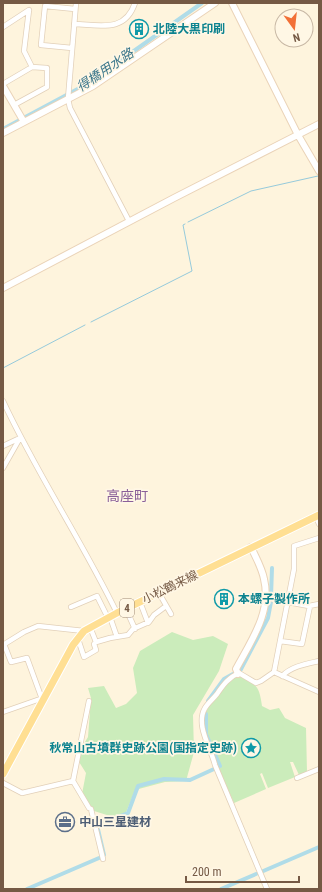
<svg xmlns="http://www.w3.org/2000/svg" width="322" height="892" font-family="'Roboto Condensed','Noto Sans JP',sans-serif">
  <rect width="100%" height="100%" fill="#fef4dd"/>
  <path fill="#cbecbb" d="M172,632L193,640L213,636L228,644L219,671L193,715L194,752L186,781L165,782L135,790L123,820L94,811L82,794L86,773L76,757L88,737L91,698L88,688L104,686L116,708L126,704L137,693L133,668L140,651Z
    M239,675C257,686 259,685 262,706L270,710L279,708L285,718L306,728L307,772L299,775L293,762H290L295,777L268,788L262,773L260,774L266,789L234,803L215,760L210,742L205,730L204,721L205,714L210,704L230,679Z"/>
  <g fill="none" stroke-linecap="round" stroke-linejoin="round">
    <path stroke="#96cadb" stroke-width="1" d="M188,222L251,191L318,176
      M91,322L192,271L183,225L185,224
      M3,368L85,325"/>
    <path stroke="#b0dce8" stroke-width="4" d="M3,129L87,84L202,3
      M271,597L272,568
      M240,671L268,618L271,602
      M208,701L224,679L233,674
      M206,714V734L220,766
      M104,855L97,825L128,813L138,786L164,779L190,780L214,769
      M261,872L319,847
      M27,889L99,858
      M221,889L256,874"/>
    <g stroke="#e2d0b9" stroke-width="6">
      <path id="street" d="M76,3L68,99L70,108L129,221
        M74,24C100,25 125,33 135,3
        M3,27L29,10
        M72,48L41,45L45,6L75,9
        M3,84L32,67
        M14,105L47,87V68L32,67L24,51L29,10
        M3,401C37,474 82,541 117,613
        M3,446L20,438
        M3,468L20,438
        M316,516L319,524
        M159,593L171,614
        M266,598L309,606L319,604
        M140,602L148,623
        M71,607L97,596L108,618
        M126,609L135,629
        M110,617L117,637
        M90,627L96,642
        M78,639L84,657L96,650L94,644L96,642L110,638L128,635L133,629L149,622L154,615L166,606
        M280,641L302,644L310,606
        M4,644L11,662L27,658L42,699
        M3,645L24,632L38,626L84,631
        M274,672L319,692
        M282,676C292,666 306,664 319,661
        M89,701L73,781L89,808L91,809L103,859
        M3,712L43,698
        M297,778L319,769
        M3,783L22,793L73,781
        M267,889L215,765C211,748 195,725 205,708C208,703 213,699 217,694C223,685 229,677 239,673L256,683L261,681L274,672L294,569V546L319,538"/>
    </g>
    <g stroke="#ead3b8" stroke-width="8">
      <path id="secondary" d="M232,3L298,135L319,171
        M3,86L24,122
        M3,133L93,86L215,3
        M3,288L174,198L319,124
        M238,674L236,669C251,641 272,612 264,579C262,568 256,558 251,547"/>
    </g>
    <g stroke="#fff" stroke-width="9">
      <path id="primary" d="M3,774L73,645L84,631L117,613L319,515"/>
    </g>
    <use href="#street" stroke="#fff" stroke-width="4.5"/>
    <use href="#secondary" stroke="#fff" stroke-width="6"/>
    <use href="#primary" stroke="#ffdf93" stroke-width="7"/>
  </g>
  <defs>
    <g id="building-ring" transform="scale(1)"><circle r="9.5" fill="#fff7e5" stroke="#0f9aa8" stroke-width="1.5"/><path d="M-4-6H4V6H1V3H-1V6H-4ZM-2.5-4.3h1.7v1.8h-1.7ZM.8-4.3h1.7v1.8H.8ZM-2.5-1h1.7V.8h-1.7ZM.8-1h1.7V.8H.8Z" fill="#0f9aa8"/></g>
    <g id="sight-ring" transform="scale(1)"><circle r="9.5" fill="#fff7e5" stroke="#0f9aa8" stroke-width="1.5"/><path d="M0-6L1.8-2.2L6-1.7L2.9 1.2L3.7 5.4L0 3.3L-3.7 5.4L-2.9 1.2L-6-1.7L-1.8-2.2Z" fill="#0f9aa8"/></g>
    <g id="office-ring" transform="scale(1)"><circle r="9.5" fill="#fff7e5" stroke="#5c6f8a" stroke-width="1.5"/><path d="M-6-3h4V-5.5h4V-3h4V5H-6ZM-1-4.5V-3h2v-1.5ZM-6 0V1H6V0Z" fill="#5c6f8a"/></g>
  </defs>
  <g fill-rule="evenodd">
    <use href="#building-ring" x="139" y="29"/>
    <use href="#building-ring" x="224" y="599"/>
    <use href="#sight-ring" x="251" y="748"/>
    <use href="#office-ring" x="65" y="822"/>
  </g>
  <g text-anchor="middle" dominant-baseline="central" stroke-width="3.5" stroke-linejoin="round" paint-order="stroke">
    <rect fill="#fff7e5" stroke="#9e8874" stroke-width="1" x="120" y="599" width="14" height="18" rx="3"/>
    <g font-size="11" font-weight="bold" fill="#755944">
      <text x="127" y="608">4</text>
    </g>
    <g font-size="12" font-weight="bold" fill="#0d838f" stroke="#fff7e5" text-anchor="start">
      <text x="153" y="29">北陸大黒印刷</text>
      <text x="238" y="599">本螺子製作所</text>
      <text x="237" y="748" text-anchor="end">秋常山古墳群史跡公園(国指定史跡)</text>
    </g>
    <g font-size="12" fill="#755944" stroke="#fff7e5">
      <text transform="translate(170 587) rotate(-26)">小松鶴来線</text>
    </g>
    <g font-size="12" font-weight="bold" fill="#4e5e75" stroke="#fff7e5" text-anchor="start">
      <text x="79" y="822">中山三星建材</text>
    </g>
    <g font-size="13" font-style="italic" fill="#3c778b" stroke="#fff7e5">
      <text transform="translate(105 70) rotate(-34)">得橋用水路</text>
    </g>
    <g font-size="14" fill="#8a5f99" stroke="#fff7e5">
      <text x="127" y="496">高座町</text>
    </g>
  </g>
  <rect width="322" height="892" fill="none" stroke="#755944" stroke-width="8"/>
  <g transform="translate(294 28) rotate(165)"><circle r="19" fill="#fff7e5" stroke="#c8b8a5"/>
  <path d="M0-3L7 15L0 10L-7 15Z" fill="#f27037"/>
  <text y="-6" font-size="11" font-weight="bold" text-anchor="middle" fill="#755944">N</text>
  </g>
  <path d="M186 876v6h113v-6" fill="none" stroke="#755944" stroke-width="2"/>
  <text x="192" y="876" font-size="12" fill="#755944" stroke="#fff7e5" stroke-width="3" paint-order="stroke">200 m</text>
</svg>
